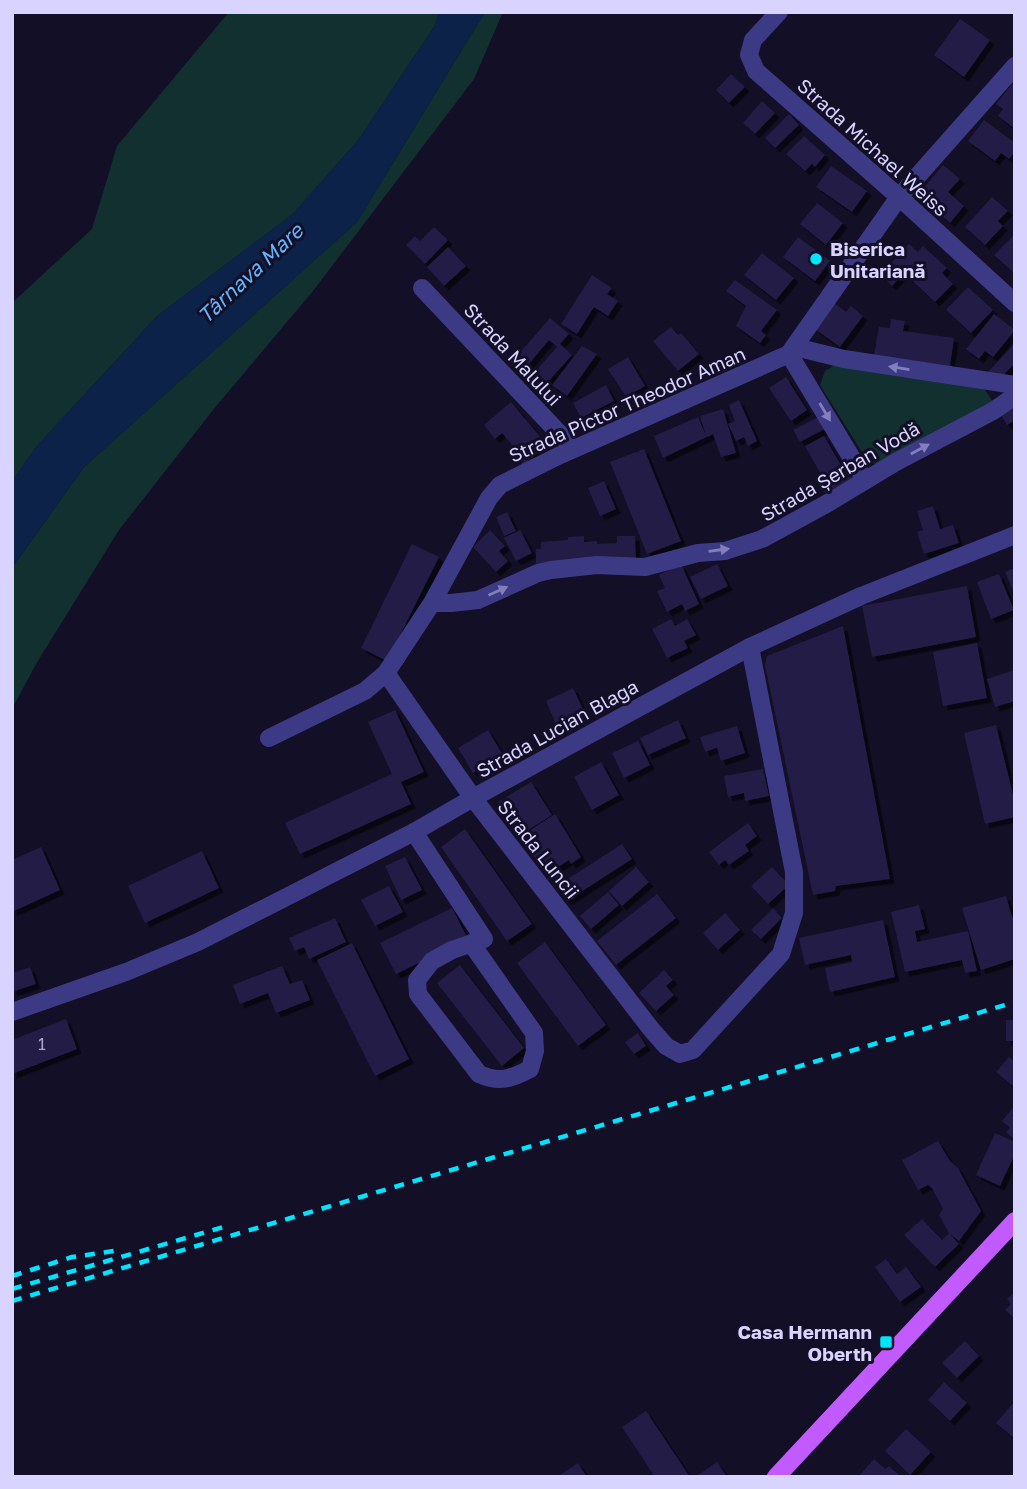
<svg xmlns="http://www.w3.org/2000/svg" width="1027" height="1489" font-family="'Golos Text',sans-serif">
  <defs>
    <filter id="shadow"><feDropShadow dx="4.5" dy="4.5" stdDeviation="0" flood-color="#0009"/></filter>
  </defs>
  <rect width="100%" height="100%" fill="#130f26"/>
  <path fill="#12302f" d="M229,12H439L434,27L359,139L293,214L157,316L37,446L12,481V303L92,229L117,146Z
    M485,12H503L474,79L313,291L213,410L119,530L36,664L12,709V568L84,467L357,222Z
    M844,359L979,381L993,402L882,466L868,462L820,385L825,371Z"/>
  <path fill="#0c2248" d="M439,12H485L357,222L84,467L12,568V481L37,446L157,316L293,214L359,139L434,27Z"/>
  <path fill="#241b47" filter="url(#shadow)" d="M960,19L990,40L964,77L934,55Z
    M731,74L745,87L729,103L716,90Z
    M1012,84L1015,85V129L998,116L1003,109L996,104Z
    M762,101L775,113L755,134L743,123Z
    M789,114L799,125L775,148L765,138Z
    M984,120L1015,143V152L1009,159L1001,153L995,161L968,141Z
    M804,136L825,155L815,167L812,164L805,171L786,154Z
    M943,165L960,179L948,192L964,206L950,223L918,195Z
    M831,166L867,191L852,212L816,187Z
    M992,197L1008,211L998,221L1003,226L985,245L965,227Z
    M817,203L843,223L826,245L800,224Z
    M434,227L448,240L425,264L406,245L415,236L420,241Z
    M1015,234V274L994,255Z
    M798,237L830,261L815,281L783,257Z
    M909,244L918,252L923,246L947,268L942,273L953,284L935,302L904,273L892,286L880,275Z
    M448,247L466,266L444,286L427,267Z
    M762,253L794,278L776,300L744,275Z
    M592,275L612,288L607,294L618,301L608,316L594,307L577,334L561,324Z
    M735,280L777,310L761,331L766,335L760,343L736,326L746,306L726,291Z
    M968,287L993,310L971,333L946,310Z
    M834,303L846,312L851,306L863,316L840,347L815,329Z
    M994,314L1015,330L993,357L985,351L979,359L966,349Z
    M550,318L569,334L560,344L572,355L546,384L534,373L557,347L549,340L528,365L517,356Z
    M891,319L905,321L903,331L954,338L950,366L874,355L879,327L890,328Z
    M671,327L678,335L681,333L699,354L678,371L653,341Z
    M1015,343V363L996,383L986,374Z
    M582,346L597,354L567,396L552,385Z
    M628,357L645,386L626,397L608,369Z
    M786,377L807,410L791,421L769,388Z
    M606,385L614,401L581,418L573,403Z
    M739,400L757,441L748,446L744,437L736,441L728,424L735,421L729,405Z
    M511,402L547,445L523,465L509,449L513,446L502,433L495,439L484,425Z
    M1015,407V420L1007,425L1001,415Z
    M723,409L736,453L721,457L713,434L663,458L654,436L698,417L706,436L700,416Z
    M820,416L827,428L800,442L793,430Z
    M824,436L841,465L851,459L860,474L826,494L821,485L826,483L805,446Z
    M644,449L681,541L647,554L610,462Z
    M604,481L616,509L600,516L588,488Z
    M933,506L940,529L953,525L959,543L924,554L917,532L923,530L917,511Z
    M507,512L516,531L504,536L496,517Z
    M490,530L505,546L499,551L508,561L496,572L473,547Z
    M520,530L532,553L516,561L504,538Z
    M584,536V542L597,541V544L617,543V536H635L636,560L536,565V549H541V542L568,540V537Z
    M412,544L439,557L387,661L361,648Z
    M681,564L699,604L685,611L682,604L667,612L657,591L665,588L659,575Z
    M717,564L728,586L701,599L690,577Z
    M1015,568V595L1005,572Z
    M999,574L1014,610L991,619L977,582Z
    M967,586L976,637L872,657L862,606Z
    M671,619L675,626L687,619L696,635L684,641L688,648L667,658L652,629Z
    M843,626L890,879L836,886L835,891L813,895L765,665L767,656Z
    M977,643L987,698L943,706L933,652Z
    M1015,670V701L995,707L987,679Z
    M573,688L584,711L556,724L546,701Z
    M395,710L424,772L401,782L411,804L300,854L285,823L392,774L368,722Z
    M678,720L686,738L648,755L640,738Z
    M996,725L1015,803V817L985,824L964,733Z
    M737,726L745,753L721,761L717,748L705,752L700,737Z
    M488,730L503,755L473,773L458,748Z
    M638,741L650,765L624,778L612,753Z
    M601,762L619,795L592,810L574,777Z
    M763,769L769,796L745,801L744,793L728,797L724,776Z
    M531,782L552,815L519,836L498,802Z
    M555,814L581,857L571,864L569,860L546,875L521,836Z
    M748,823L757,836L745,845L749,851L729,865L725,860L719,865L709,852Z
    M465,829L532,924L507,941L441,847Z
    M622,844L632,859L567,901L557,886Z
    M41,847L60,890L12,912V860Z
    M202,851L219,888L145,923L128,886Z
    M405,857L422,890L401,900L385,866Z
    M636,867L649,882L622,906L609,891Z
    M772,867L789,885L768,904L751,886Z
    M389,886L403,912L375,926L361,900Z
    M608,892L619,905L591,929L580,916Z
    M657,894L676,918L616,965L597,941Z
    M1006,896L1012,917L1015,916V959L981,970L962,908Z
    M919,905L925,929L915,931L917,942L968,931L977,971L965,973L962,960L905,972L891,912Z
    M452,908L468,939L396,974L380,943Z
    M773,908L782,918L761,939L751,930Z
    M725,913L740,930L718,950L703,933Z
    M335,918L346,942L309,959L304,947L295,951L289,938Z
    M883,920L895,977L830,992L825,968L852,962L851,955L805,965L799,938Z
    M545,942L606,1025L578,1046L517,963Z
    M352,943L409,1059L375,1076L317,960Z
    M460,965L524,1048L502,1066L437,983Z
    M282,966L290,984L302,980L310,1000L276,1013L268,993L240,1004L233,985Z
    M30,967L36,984L12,992V973Z
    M664,970L673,980L666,986L674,995L656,1011L639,993Z
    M66,1019L77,1049L12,1074V1040Z
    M1006,1020H1015V1041H1006Z
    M638,1033L646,1046L634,1054L625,1042Z
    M1009,1057L1015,1062V1088L996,1072Z
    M1012,1109L1015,1111V1140L1006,1132L1010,1128L1002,1121Z
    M995,1133L1015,1142V1154L1000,1186L976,1175Z
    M938,1141L950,1161L958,1168L981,1211L959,1241L949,1233L939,1215L943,1209L932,1188L928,1185L918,1190L902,1160Z
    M922,1219L942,1240L949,1233L959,1244L935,1267L904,1235Z
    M886,1259L897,1274L906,1267L921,1287L900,1302L875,1267Z
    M1015,1292V1319L1005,1310L1011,1304L1007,1299Z
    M965,1341L979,1356L957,1378L942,1363Z
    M944,1382L967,1403L950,1421L928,1400Z
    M1015,1401V1439L996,1423Z
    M646,1411L690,1477H655L622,1427Z
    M906,1429L931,1452L910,1475L885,1451Z
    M874,1459L885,1469L889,1466L899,1475L858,1477Z
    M717,1462L727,1477H695Z
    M578,1463L587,1477H557Z"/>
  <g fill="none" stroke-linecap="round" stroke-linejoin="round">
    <path stroke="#3d3a85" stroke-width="18" d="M779,12L753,40L749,55L756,71L899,197L1015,303
      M422,288L573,448
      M795,347L844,359L1015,385
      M789,354L865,480
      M432,603H451L478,600L538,573L551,570L597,565L645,567L698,553L725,551L762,539L828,503L896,462L993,411L1015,396
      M386,673L473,798L651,1029L666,1046L680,1054L693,1050L781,954L794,913V872L750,647
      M269,738L365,691L386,673L432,603L489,498L500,485L558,456L789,354L899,197L1015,66
      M414,832L484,939L452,950L432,961L417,980L418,994L479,1074C499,1083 511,1079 530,1069L535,1051L534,1033L471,943"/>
    <path stroke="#3d3a85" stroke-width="18" d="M12,1012L126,972L198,942L414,832L473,798L750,647L861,596L1015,535"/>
    <path stroke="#c25bff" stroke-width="18" d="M776,1477L1015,1221"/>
    <path stroke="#00e5ff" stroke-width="4.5" stroke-dasharray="10 9" stroke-linecap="butt" d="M12,1276L72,1257L114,1251
      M12,1289L230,1225
      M12,1301L1015,1002"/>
  </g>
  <defs><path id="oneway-solid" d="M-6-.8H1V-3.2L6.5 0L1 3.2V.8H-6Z" transform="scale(1.75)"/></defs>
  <g fill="#837fbc">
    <use href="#oneway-solid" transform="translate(899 368) rotate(-171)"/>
    <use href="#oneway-solid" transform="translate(825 412) rotate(59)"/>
    <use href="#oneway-solid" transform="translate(920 449) rotate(-28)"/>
    <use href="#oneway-solid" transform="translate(719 550) rotate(-8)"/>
    <use href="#oneway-solid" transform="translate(498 591) rotate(-24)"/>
  </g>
  <g fill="#00e5ff" stroke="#130f26" stroke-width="2.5">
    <circle cx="816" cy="259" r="7"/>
    <rect x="879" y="1335" width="14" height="14" rx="3.5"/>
  </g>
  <g text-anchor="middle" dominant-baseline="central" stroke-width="6" stroke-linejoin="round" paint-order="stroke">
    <g font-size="16" fill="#aca6d1">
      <text x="42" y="1044">1</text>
    </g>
    <g font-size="19" fill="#d9d4ff" stroke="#130f26">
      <text transform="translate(873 147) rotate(42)">Strada Michael Weiss</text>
      <text transform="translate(513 354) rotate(47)">Strada Malului</text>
      <text transform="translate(627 404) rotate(-24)">Strada Pictor Theodor Aman</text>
      <text transform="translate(840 471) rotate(-30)">Strada Șerban Vodă</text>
      <text transform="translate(557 728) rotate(-29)">Strada Lucian Blaga</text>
      <text transform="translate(539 849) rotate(52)">Strada Luncii</text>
    </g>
    <g font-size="19" font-weight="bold" fill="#d9d4ff" stroke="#130f26" text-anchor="start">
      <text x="830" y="248">Biserica<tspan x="830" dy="22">Unitariană</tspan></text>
      <text x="872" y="1331" text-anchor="end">Casa Hermann<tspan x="872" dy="22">Oberth</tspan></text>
    </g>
    <g font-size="21" font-style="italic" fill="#62b6ff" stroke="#130f26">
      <text transform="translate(250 273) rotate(-43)">Târnava Mare</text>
    </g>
  </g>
  <rect width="1027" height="1489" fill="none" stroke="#d9d4ff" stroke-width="28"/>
</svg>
